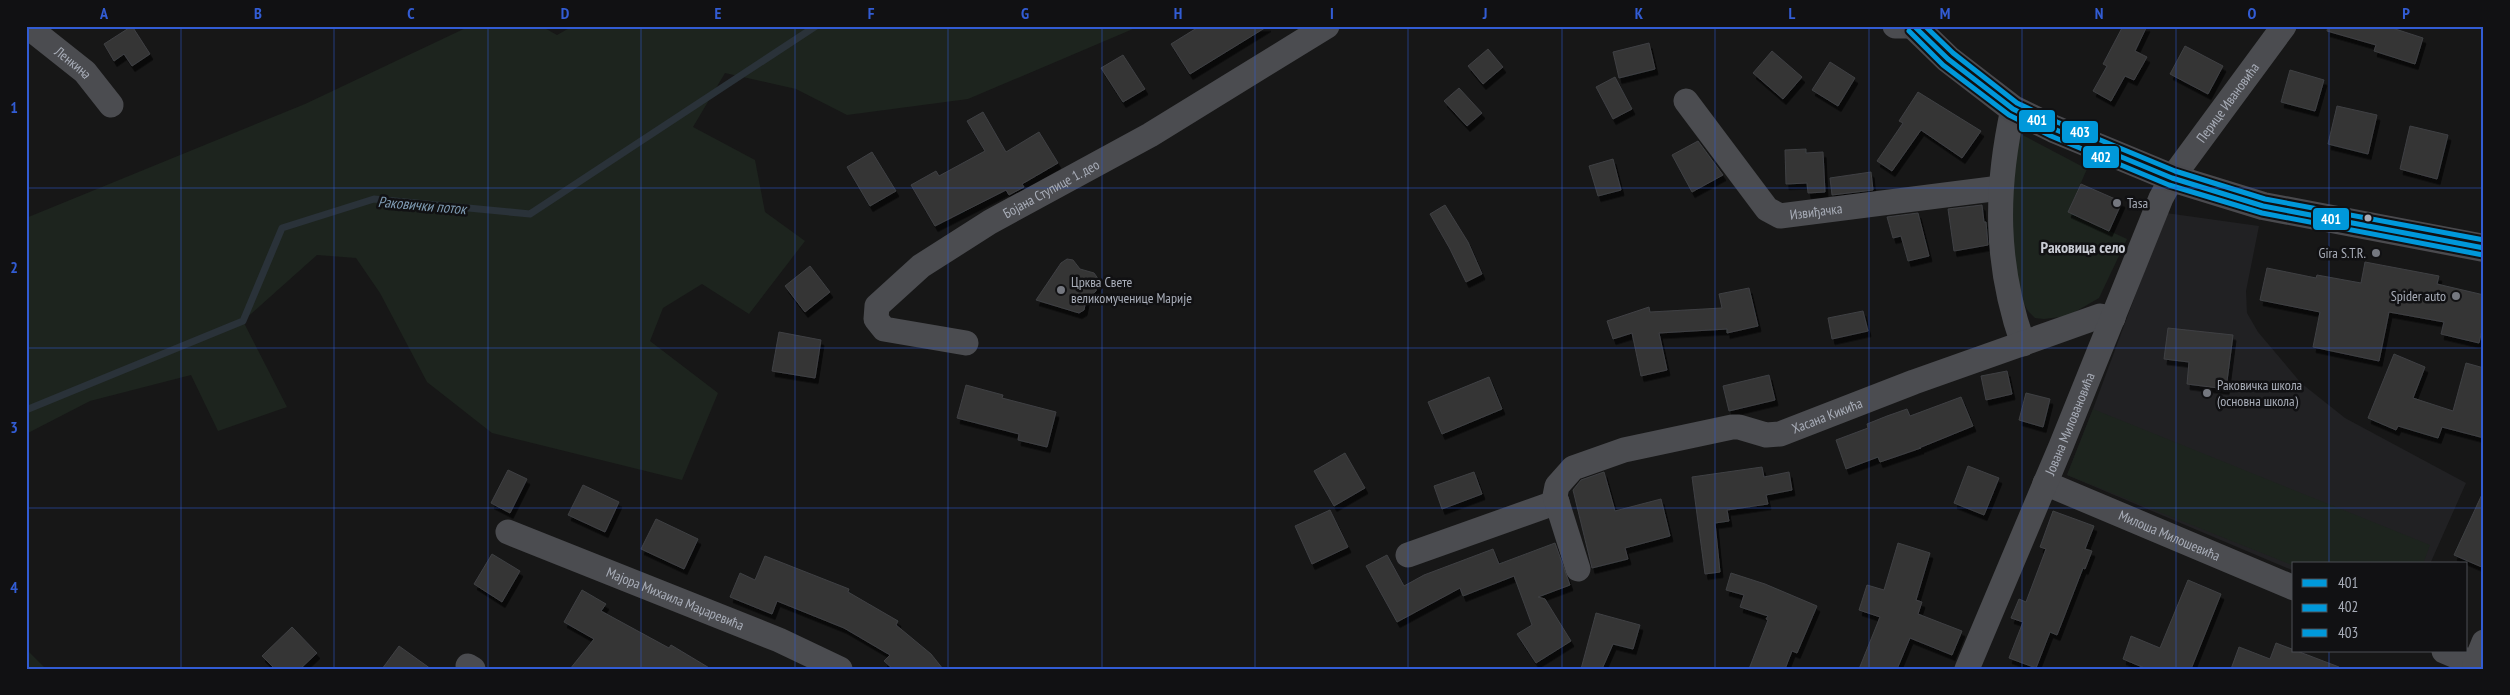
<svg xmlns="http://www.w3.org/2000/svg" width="2510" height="695" font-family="'PT Sans Narrow',sans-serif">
  <defs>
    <filter id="shadow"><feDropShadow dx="3" dy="5.5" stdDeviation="0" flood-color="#0009"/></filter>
  </defs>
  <rect width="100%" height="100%" fill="#171717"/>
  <path fill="#212123" d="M2166,213L2259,226L2246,291L2247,313L2258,332L2301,383L2345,418L2466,483L2430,564H2294V571L2067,475L2093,409Z"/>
  <path fill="#1d241e" d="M470,26H541L557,35L573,26H1140L968,99L847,115L796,89L725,73L693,127L755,160L765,212L805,241L749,314L702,284L663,308L650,341L718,393L682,480L492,433L427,382L380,293L356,258L317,255L243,321L287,407L218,431L191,375L90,401L26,434V218L305,104Z
    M2019,133L2087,169L2068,212L2127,239L2099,298L2068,316L2044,319L2035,318L2028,311L2021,298L2008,237Z
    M2093,409L2430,545L2423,564H2294V566L2067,475Z
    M26,649L46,669H26Z"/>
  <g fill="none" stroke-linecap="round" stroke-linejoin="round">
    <path stroke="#2a3239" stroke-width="7" d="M26,410L243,321L282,228L374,199L530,214L816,26"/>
  </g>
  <path fill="#353536" stroke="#3f4043" filter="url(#shadow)" d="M132,26L150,54L132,66L124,54L114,61L104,44Z
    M1200,26H1268L1190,74L1171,44Z
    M2123,26H2147L2135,51L2147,57L2134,80L2125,76L2111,101L2093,91L2107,66L2103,64Z
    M2328,26H2386L2423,38L2415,64L2374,51L2376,45L2327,31Z
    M1649,43L1655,69L1619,78L1613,52Z
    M2185,46L2223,66L2208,94L2170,74Z
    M1488,49L1503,67L1483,84L1468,66Z
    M1772,51L1802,77L1783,99L1753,73Z
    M1123,55L1145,89L1123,102L1101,68Z
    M1830,62L1855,78L1838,106L1812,90Z
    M2290,70L2324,80L2315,111L2281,102Z
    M1615,77L1632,109L1613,119L1596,87Z
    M1459,88L1482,113L1467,126L1444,101Z
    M1918,92L1981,131L1962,158L1921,130L1892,171L1877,161L1903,123L1899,121Z
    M2337,106L2377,115L2368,154L2328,144Z
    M983,112L1006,152L1039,132L1058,163L1022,184L1024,187L1009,195L1006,190L935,226L911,185L936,171L939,176L985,151L967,121Z
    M2410,126L2448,135L2437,179L2400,169Z
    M1698,141L1723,175L1692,192L1672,155Z
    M1806,149V153L1823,152L1825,192L1808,193L1807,183L1786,184L1785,150Z
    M872,152L896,191L870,206L847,167Z
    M1613,159L1621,190L1598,196L1589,166Z
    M1871,172L1873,190L1832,195L1830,178Z
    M2081,184L2122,202L2109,231L2068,212Z
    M1445,205L1468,242L1482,274L1466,282L1450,249L1430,214Z
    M1982,205L1984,222H1986L1988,245L1954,251L1948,209Z
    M1918,213L1929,256L1908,261L1901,236L1893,238L1887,217Z
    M1067,259L1073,260L1080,269L1094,273L1099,280L1096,291L1086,300L1084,310L1079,313L1036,300L1061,263Z
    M2365,262L2439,276L2437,284L2484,295V322L2479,343L2441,334L2444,322L2389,312L2379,361L2313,347L2320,312L2260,300L2267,268L2316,278L2317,275L2361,283Z
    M810,266L830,292L805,312L785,286Z
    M1749,288L1758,326L1727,333V329L1659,333L1667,370L1641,376L1632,333L1613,339L1607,321L1649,307L1650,312L1722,308L1719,294Z
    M1863,311L1868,331L1832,339L1828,318Z
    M2168,328L2233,335L2226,389L2187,384L2189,362L2164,359Z
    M779,332L821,340L815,378L772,371Z
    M2394,354L2425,367L2413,398L2453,411L2466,363L2484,368V438L2442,427L2438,438L2398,426L2396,430L2368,418Z
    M2007,371L2012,394L1986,400L1981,376Z
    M1769,375L1775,400L1729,411L1723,386Z
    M1489,377L1502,409L1442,434L1428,402Z
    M966,385L1003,395L1002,398L1056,412L1047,447L1018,440L1019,434L957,418Z
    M2026,393L2050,399L2043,427L2019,420Z
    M1961,397L1973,426L1919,448H1921L1880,462L1878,457L1846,469L1836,440L1868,428L1867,424L1887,416L1907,409L1910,416Z
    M1345,453L1365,488L1334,506L1314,471Z
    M1968,466L1999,478L1984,515L1954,503Z
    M1762,467L1764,477L1789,472L1792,490L1766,495L1768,504L1727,510L1729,521L1715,523L1720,572L1705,574L1692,477Z
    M508,470L527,479L510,513L491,503Z
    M1474,472L1482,494L1442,509L1434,486Z
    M1604,472L1615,511L1661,499L1670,536L1625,548L1628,559L1592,568L1573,490L1581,480Z
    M583,485L619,502L605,532L568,515Z
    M2484,490V568L2454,555Z
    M1330,510L1348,547L1312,564L1295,526Z
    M2053,511L2094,526L2085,549L2092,551L2085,569L2083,568L2057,635L2050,632L2036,668L2009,658L2023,622L2011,618L2019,599L2026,602L2046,549L2040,547Z
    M656,519L698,539L684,569L641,549Z
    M1555,543L1570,585L1538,597L1545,599L1571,641L1536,663L1517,634L1532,625L1514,576L1463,596L1460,588L1397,622L1366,566L1387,555L1404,586L1424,575L1493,549L1499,564Z
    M1898,543L1930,553L1916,600L1922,602L1918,614L1962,631L1952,655L1910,638L1897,669H1859L1880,617L1859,610L1867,585L1884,590Z
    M492,554L520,571L502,602L474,584Z
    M765,556L849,589L848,592L898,621L896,625L931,654L943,669H893L884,661L890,655L844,628L777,601L772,614L730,597L740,573L755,580Z
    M1731,573L1765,584L1817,606L1797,653L1792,651L1785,669H1749L1768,620L1766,619L1768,616L1740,607L1744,595L1726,590Z
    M2188,580L2221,594L2191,669H2147L2123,659L2131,636L2160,648Z
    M582,590L606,604L601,611L669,648L671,645L711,669H570L594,639L564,622Z
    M1596,613L1640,625L1633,649L1613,644L1602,669H1581Z
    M292,627L317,653L300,669H275L262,656Z
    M2276,643L2339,667V669H2231L2239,647L2270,659Z
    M399,646L431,669H382Z"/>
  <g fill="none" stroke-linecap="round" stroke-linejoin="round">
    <g stroke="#4b4c50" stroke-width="25">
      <path id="s1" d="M27,26L85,72L111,105"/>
      <path d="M1895,26H1907"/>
      <path id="s2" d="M1686,101L1767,209L1780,216L2000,188"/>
      <path d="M2013,109C1995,191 1995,264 2023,344"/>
      <path id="s3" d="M966,343L884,329L876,319L877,306L921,266L990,222L1150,135L1327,26"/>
      <path id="s4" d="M2045,483L2294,588"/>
      <path id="s5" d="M508,532L779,640L840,669"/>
      <path d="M1408,555L1557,502"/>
      <path id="s6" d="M1578,569L1555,496L1557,486L1573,468L1624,450L1732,427H1739L1766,435L1780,434L1914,382L2100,316L2113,318"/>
      <path d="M2444,651L2484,668"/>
      <path d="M2475,664L2484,642"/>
      <path d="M468,666L473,669"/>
      <path id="s7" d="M1967,669L2061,446L2161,198L2172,178L2284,26"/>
    </g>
    <path stroke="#4a4a4e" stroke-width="28" d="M1914,26L1948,59L2013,109L2054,129L2172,178L2263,206L2484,248"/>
    <g stroke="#111113" stroke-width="9">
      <path id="bus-1" d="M1914,26L1948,59L2013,109L2054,129L2172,178L2263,206L2484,248"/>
    </g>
    <g stroke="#111113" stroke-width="9">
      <path id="bus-2" d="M1909,31L1943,65L2009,115L2051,136L2169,185L2262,213L2483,255"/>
    </g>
    <g stroke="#111113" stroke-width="9">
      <path id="bus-3" d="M1925,26L1953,53L2017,103L2057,122L2175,171L2265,199L2484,240"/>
    </g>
    <use href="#bus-1" stroke="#0098da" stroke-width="5"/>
    <use href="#bus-2" stroke="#0098da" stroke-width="5"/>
    <use href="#bus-3" stroke="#0098da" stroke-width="5"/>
  </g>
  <path fill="none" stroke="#325cd3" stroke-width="1" stroke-opacity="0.55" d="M181,26V669M334,26V669M488,26V669M641,26V669M795,26V669M948,26V669M1102,26V669M1255,26V669M1408,26V669M1562,26V669M1715,26V669M1869,26V669M2022,26V669M2176,26V669M2329,26V564M26,188H2484M26,348H2484M26,508H2484M2329,651V669"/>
  <g fill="#757880" stroke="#111113" stroke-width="2">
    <circle cx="2117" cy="203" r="5"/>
    <circle cx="2376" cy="253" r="5"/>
    <circle cx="1061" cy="290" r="5"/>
    <circle cx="2456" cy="296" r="5"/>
    <circle cx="2207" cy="393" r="5"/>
  </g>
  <circle fill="#a8adb8" stroke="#111113" stroke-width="2" cx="2368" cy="218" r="4.5"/>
  <g text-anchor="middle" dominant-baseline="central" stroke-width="5" stroke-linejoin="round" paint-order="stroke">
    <g font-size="14" fill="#a8adb8" stroke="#111113">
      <text stroke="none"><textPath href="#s1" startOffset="59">Ленкина</textPath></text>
      <text stroke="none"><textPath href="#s7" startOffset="626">Перице Ивановића</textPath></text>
      <text stroke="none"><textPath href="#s3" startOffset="320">Бојана Ступице 1. део</textPath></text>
      <text stroke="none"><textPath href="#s2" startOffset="186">Извиђачка</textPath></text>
      <text stroke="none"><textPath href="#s6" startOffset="375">Хасана Кикића</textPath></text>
      <text stroke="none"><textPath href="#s7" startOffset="266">Јована Миловановића</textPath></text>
      <text stroke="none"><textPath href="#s4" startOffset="135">Милоша Милошевића</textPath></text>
      <text stroke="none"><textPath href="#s5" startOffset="180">Мајора Михаила Маџаревића</textPath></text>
    </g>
    <g font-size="14" fill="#a8adb8" stroke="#111113" text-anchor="start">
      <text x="2127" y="203">Tasa</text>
      <text x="2366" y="253" text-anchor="end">Gira S.T.R.</text>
      <text x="1071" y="282">Црква Свете<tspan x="1071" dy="16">великомученице Марије</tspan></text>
      <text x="2446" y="296" text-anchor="end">Spider auto</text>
      <text x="2217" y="385">Раковичка школа<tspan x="2217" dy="16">(основна школа)</tspan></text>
    </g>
    <g font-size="15" font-style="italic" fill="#7f9bb3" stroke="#111113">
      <text transform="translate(422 205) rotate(5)">Раковички поток</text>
    </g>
    <g font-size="16" font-weight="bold" fill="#c9ccd4" stroke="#111113">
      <text x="2083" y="247">Раковица село</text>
    </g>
  </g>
  <g stroke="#111113" stroke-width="2">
    <rect x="2018" y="109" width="38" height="24" rx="5" fill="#0098da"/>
    <rect x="2061" y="120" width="38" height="24" rx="5" fill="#0098da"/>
    <rect x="2082" y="145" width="38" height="24" rx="5" fill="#0098da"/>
    <rect x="2312" y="207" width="38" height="24" rx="5" fill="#0098da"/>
  </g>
  <g font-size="14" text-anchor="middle" font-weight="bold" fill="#fff">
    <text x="2037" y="125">401</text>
    <text x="2080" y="137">403</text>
    <text x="2101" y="162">402</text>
    <text x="2331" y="224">401</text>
  </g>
  <rect width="2510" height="695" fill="none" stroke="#111113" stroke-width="55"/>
  <rect x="2292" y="562" width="175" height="90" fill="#111113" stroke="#4d4f55"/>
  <rect x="2302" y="579" width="25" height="8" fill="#0098da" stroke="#4d4f55"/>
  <text x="2338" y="588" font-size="15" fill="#a8adb8">401</text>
  <rect x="2302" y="604" width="25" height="8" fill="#0098da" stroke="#4d4f55"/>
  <text x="2338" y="612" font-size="15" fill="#a8adb8">402</text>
  <rect x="2302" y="629" width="25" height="8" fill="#0098da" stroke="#4d4f55"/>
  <text x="2338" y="638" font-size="15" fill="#a8adb8">403</text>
  <rect x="28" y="28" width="2454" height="640" fill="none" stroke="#325cd3" stroke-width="2"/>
  <g font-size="16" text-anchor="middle" font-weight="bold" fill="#325cd3">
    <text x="104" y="19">A</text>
    <text x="258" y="19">B</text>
    <text x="411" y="19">C</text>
    <text x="565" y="19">D</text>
    <text x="718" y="19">E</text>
    <text x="871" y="19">F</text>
    <text x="1025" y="19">G</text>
    <text x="1178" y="19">H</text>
    <text x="1332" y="19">I</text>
    <text x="1485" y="19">J</text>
    <text x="1639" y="19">K</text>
    <text x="1792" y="19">L</text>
    <text x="1945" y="19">M</text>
    <text x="2099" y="19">N</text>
    <text x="2252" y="19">O</text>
    <text x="2406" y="19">P</text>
    <text x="14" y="113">1</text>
    <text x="14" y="273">2</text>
    <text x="14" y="433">3</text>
    <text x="14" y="593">4</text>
  </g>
</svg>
